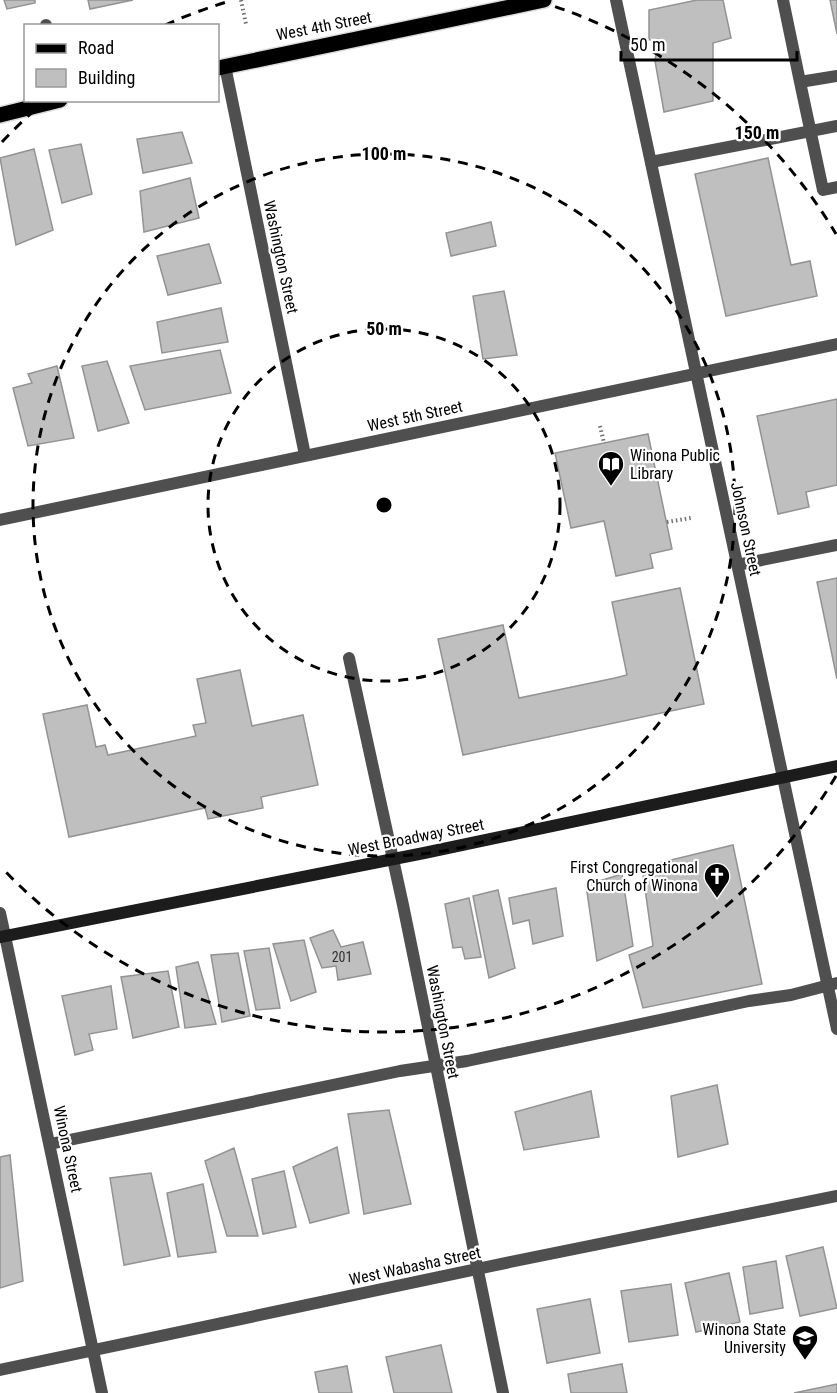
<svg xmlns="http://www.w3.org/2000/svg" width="837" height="1393" font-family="'Roboto Condensed',sans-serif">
  <rect width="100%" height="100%" fill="#fff"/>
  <path fill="#bfbfbf" stroke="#939393" stroke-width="1.5" d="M4,0H35V3L7,9Z
    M88,0H133L90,9Z
    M697,0H723L731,38L713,43V101L664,112L655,61L658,39L649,40V10Z
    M830,0H837V34Z
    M182,132L192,163L143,173L137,139Z
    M81,144L92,194L62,203L49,150Z
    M34,149L53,230L16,245L0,158Z
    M768,158L791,265L810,261L817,296L726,316L695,174Z
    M190,178L199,218L144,232L140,191Z
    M491,222L496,246L451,256L446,233Z
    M209,244L221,283L168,295L157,256Z
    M504,291L517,355L483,359L473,296Z
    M221,308L228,342L162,353L157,322Z
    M220,350L231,393L145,410L130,366Z
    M107,361L129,423L98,431L82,366Z
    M57,366L74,438L28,446L13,388L32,383L28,374Z
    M837,399V485L806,492L809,507L778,514L757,416Z
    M648,434L672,549L650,554L653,568L616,576L604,521L571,528L555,453Z
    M837,578V679L817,582Z
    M680,588L704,704L463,755L438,639L503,625L519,698L615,678L627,675L612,602Z
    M240,670L252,726L303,715L318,785L261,797L263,808L208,819L205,808L69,837L43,714L87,705L96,747L105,745L108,755L196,736L193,725L206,723L197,679Z
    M733,845L762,984L643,1008L629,955L653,946L642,867Z
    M622,874L633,946L597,961L586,885Z
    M556,888L563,936L533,944L529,920L513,924L509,898Z
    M498,890L515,968L489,978L473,896Z
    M469,898L481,957L465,959L462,947L453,948L445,904Z
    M333,930L341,947L363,942L371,974L338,980L336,966L322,968L310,938Z
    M304,940L316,992L291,1001L273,944Z
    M269,948L280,1008L256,1010L244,951Z
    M238,953L250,1016L222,1022L211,955Z
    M198,962L216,1024L185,1028L176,967Z
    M168,971L179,1027L133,1038L121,977Z
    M111,986L117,1029L89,1034L93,1050L75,1055L62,996Z
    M717,1085L728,1144L678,1157L671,1096Z
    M591,1091L599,1137L524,1150L515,1112Z
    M389,1110L411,1204L364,1214L348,1114Z
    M337,1147L349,1213L310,1223L293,1167Z
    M234,1148L258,1236H227L205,1161Z
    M10,1155L23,1281L0,1288V1157Z
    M284,1171L296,1227L263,1234L252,1179Z
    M151,1173L170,1256L124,1265L110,1178Z
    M203,1184L216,1252L178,1257L167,1193Z
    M823,1247L837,1308L800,1316L786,1256Z
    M776,1261L783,1308L750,1314L743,1267Z
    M729,1273L740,1322L696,1332L685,1283Z
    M671,1284L678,1335L629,1342L621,1291Z
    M590,1299L600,1353L547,1363L537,1309Z
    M441,1345L452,1393H394L386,1357Z
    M622,1364L627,1393H571L568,1374Z
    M347,1366L352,1393H319L315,1372Z
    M837,1384V1393H794Z"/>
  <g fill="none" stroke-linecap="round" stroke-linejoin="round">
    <g stroke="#dbdbdb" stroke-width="18">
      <path id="primary" d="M218,68L544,0
        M0,115L60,100"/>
    </g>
    <path stroke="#717171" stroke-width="4" stroke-dasharray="1.5 3" stroke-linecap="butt" d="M241,0L246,24
      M600,426L604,443
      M667,522L691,518"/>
    <path stroke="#4f4f4f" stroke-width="12" d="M783,0L800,82L837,76
      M46,25V26
      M800,82L823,190L837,187
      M651,162L837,126
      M737,565L837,545
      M50,1144L400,1071L467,1061L749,1001L791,995L837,983"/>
    <path stroke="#4f4f4f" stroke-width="12" d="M616,0L837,1029
      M225,66L305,455
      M349,658L403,905L503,1393
      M5,936L102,1393
      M0,1370L510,1262L837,1196"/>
    <path stroke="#4f4f4f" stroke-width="12" d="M0,520L837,344
      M0,913L5,936"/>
    <path stroke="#1c1c1c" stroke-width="12" d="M0,937L424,853L837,766"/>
    <use href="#primary" stroke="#000" stroke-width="15"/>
  </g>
  <g fill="none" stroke="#000" stroke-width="3" stroke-dasharray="10 8">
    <circle cx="384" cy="505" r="176"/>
    <circle cx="384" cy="505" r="351"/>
    <path d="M836 776A527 527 0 0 1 2 868M2 142A527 527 0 0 1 45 101M165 25A527 527 0 0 1 230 1M538 1A527 527 0 0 1 836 234"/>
  </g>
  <defs>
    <g id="library-pin" transform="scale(1.35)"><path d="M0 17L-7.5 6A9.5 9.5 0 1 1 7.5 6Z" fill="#000" stroke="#fff"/><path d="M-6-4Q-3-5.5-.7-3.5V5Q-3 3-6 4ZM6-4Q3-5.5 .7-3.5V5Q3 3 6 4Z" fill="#fff"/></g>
    <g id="church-pin" transform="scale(1.35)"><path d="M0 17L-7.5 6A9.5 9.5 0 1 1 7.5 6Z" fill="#000" stroke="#fff"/><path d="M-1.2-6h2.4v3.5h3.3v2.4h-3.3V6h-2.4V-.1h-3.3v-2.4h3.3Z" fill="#fff"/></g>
    <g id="university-pin" transform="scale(1.35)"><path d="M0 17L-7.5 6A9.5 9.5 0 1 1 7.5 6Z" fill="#000" stroke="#fff"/><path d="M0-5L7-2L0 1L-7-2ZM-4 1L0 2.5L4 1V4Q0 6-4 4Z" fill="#fff"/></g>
  </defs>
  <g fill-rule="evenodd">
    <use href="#library-pin" x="611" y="464"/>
    <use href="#church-pin" x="717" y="876"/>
    <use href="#university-pin" x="805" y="1338"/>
  </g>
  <g text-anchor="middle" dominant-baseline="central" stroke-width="4.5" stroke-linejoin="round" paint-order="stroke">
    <g font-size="14" fill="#303030">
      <text x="342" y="957">201</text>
    </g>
    <g font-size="16" fill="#000" stroke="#fff">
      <text transform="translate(324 26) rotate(-11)">West 4th Street</text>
      <text transform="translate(281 257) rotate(78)">Washington Street</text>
      <text transform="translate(415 416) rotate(-12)">West 5th Street</text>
      <text transform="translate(746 529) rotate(78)">Johnson Street</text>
      <text transform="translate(416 837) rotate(-11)">West Broadway Street</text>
      <text transform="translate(443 1022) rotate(79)">Washington Street</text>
      <text transform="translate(68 1149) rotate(78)">Winona Street</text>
      <text transform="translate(415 1266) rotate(-12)">West Wabasha Street</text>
    </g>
    <g font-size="16" fill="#000" stroke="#fff" text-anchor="end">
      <text x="630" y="455" text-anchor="start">Winona Public<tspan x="630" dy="18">Library</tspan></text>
      <text x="698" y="867">First Congregational<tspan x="698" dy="18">Church of Winona</tspan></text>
      <text x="786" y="1329">Winona State<tspan x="786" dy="18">University</tspan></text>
    </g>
  </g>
  <circle cx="384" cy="505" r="9" fill="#000" stroke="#fff" stroke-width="3"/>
  <g font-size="18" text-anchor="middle" font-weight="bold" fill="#000" stroke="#fff" stroke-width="4.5" stroke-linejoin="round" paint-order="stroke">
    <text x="757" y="139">150 m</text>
    <text x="384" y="160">100 m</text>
    <text x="384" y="335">50 m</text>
  </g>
  <rect x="24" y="24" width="195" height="78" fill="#ffffff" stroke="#999999" stroke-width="1.5"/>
  <rect x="36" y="44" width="30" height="9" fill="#000000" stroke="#999999" stroke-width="1.5"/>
  <text x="78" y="54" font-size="18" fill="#000000">Road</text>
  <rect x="36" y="69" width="30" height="18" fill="#bfbfbf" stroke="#999999" stroke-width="1.5"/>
  <text x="78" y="84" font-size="18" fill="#000000">Building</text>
  <path d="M621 51v9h176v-9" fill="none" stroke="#000000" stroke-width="3"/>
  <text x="630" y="51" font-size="18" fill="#000000" stroke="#ffffff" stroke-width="4.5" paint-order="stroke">50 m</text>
</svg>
